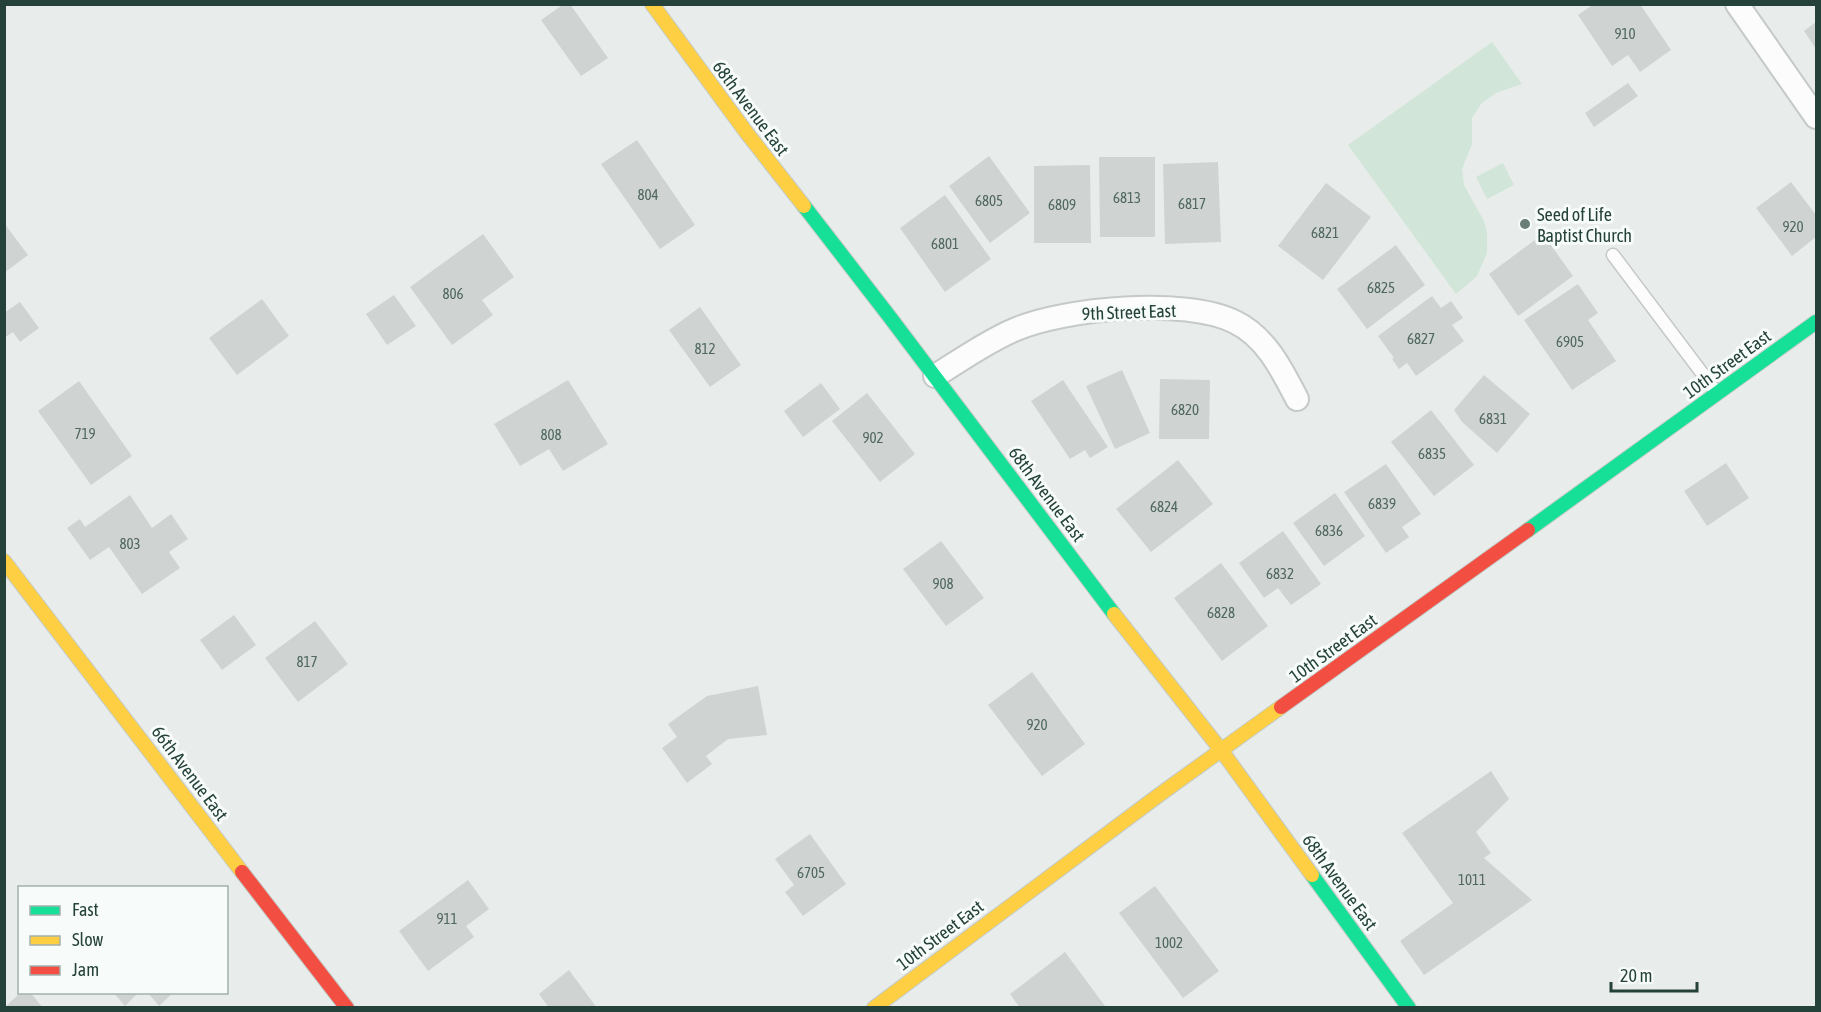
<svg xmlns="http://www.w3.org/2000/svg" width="1821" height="1012" font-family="'Asap Condensed',sans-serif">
  <rect width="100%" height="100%" fill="#e8edeb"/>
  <path fill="#d1e6d8" d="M1492,42L1522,84L1496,93L1481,104L1472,118V144L1462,169L1464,185L1484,221L1487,232V253L1477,276L1456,294L1348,145Z
    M1503,163L1514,185L1487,199L1476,177Z"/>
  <path fill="#cfd4d2" d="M564,4H570L608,58L581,76L541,20Z
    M1594,4H1640L1671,50L1640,72L1628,55L1612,66L1578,15Z
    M1816,22V49L1804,31Z
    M1628,83L1638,96L1594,127L1585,113Z
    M637,140L695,225L660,249L601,164Z
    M989,156L1030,213L990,243L949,186Z
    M1099,157H1155V237H1100Z
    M1218,162L1221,242L1165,244L1163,164Z
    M1090,165L1091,243H1034V166Z
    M1791,182L1816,215V237L1792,256L1756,208Z
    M1326,183L1371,217L1323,280L1278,246Z
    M945,195L991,259L945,292L900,228Z
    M4,223L28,255L4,273Z
    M483,234L514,277L482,300L493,315L452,345L410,287Z
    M1543,234L1573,276L1518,316L1489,274Z
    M1396,245L1425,285L1367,329L1337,289Z
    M1578,284L1598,313L1588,320L1616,361L1572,390L1524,320Z
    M394,295L416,326L387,345L366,314Z
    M1432,296L1441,308L1451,301L1463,318L1452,325L1464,341L1416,376L1407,363L1399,369L1392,359L1394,358L1378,336Z
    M262,299L289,336L237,375L209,338Z
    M20,302L39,328L20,342L13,332L4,338V313Z
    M700,307L741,365L710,387L669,330Z
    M1122,370L1150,433L1115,449L1086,386Z
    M1484,375L1530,414L1497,453L1462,422L1454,410Z
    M1160,379L1210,380L1209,439H1159Z
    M568,380L608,444L563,471L549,449L520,466L494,424Z
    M1063,380L1108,447L1090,458L1085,450L1070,459L1031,401Z
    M79,381L132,456L91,485L38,411Z
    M821,383L840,409L803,437L784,411Z
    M867,393L915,454L880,482L832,421Z
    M1431,410L1474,465L1434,496L1391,442Z
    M1178,460L1213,504L1151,552L1116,509Z
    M1726,463L1749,498L1707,526L1684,491Z
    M1386,464L1421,514L1402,527L1409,537L1386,553L1344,492Z
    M1335,493L1365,536L1324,566L1293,523Z
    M130,495L152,528L171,514L188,539L169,552L180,568L142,594L109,547L90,560L67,528L80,519L85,527Z
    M1283,531L1321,584L1291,605L1278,588L1264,598L1239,563Z
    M941,541L984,598L946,626L903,569Z
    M1221,563L1268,626L1222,661L1174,598Z
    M234,615L256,645L222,670L200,640Z
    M315,621L348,664L298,702L265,658Z
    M1032,672L1085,744L1042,776L988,705Z
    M758,686L767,735L728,739L706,756L712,764L687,783L662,748L677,737L668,724L707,696Z
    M1491,771L1509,799L1476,832L1491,853L1484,858L1532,900L1424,975L1400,941L1453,903L1402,833Z
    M810,834L846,884L803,916L785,892L794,885L775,859Z
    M468,880L489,909L466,926L474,937L428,971L399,931Z
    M1155,886L1219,971L1183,998L1119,913Z
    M1065,952L1105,1006L1103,1008H1020L1010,994Z
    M569,970L597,1008H549L539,994Z
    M21,992H30L43,1008H4Z
    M113,992H139L125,1006Z
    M147,992H174L159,1006Z"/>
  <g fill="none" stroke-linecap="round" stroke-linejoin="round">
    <g stroke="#c5cac8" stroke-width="15">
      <path id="lane" d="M1613,255L1717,393"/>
    </g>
    <g stroke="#c5cac8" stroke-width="26">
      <path id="street" d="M1737,4L1816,117
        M935,376C961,360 986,342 1014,330C1064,308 1186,297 1235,322C1266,337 1282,370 1297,399"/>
    </g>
    <g stroke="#c3cbc8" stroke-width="16">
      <path id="fast" d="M804,206L889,316L1114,614
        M1528,530L1816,322
        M1312,875L1409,1008"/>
    </g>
    <g stroke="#c3cbc8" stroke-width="16">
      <path id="slow" d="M652,4L746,132L804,206
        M4,561L242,872
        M1114,614L1221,750L1312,875
        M874,1008L1159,795L1281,707"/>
    </g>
    <g stroke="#c3cbc8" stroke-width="16">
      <path id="jam" d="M1281,707L1528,530
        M242,872L347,1008"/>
    </g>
    <use href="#lane" stroke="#fcfcfc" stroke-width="12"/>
    <use href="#street" stroke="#fcfcfc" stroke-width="22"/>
    <use href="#fast" stroke="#16e098" stroke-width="14"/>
    <use href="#slow" stroke="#ffcf43" stroke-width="14"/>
    <use href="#jam" stroke="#f24e42" stroke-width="14"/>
  </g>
  <circle fill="#697e78" stroke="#f7fbf9" stroke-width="2" cx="1525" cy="224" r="6"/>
  <g text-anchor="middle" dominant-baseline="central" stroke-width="6" stroke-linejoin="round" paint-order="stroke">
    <g font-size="15" fill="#506761">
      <text x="1625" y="33">910</text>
      <text x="648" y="194">804</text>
      <text x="1127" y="197">6813</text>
      <text x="989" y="200">6805</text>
      <text x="1192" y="203">6817</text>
      <text x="1062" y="204">6809</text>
      <text x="1793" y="226">920</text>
      <text x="1325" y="232">6821</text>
      <text x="945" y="243">6801</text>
      <text x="1381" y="287">6825</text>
      <text x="453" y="293">806</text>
      <text x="1421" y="338">6827</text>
      <text x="1570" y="341">6905</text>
      <text x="705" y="348">812</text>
      <text x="1185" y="409">6820</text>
      <text x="1493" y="418">6831</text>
      <text x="85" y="433">719</text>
      <text x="551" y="434">808</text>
      <text x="873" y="437">902</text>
      <text x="1432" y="453">6835</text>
      <text x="1382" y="503">6839</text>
      <text x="1164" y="506">6824</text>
      <text x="1329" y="530">6836</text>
      <text x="130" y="543">803</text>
      <text x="1280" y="573">6832</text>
      <text x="943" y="583">908</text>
      <text x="1221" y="612">6828</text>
      <text x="307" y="661">817</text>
      <text x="1037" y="724">920</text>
      <text x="811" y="872">6705</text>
      <text x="1472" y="879">1011</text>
      <text x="447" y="918">911</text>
      <text x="1169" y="942">1002</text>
    </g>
    <g font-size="18" fill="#24423a" stroke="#f7fbf9">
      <text transform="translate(751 108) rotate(53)">68th Avenue East</text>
      <text transform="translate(1129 312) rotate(-2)">9th Street East</text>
      <text transform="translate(1727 364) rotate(-36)">10th Street East</text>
      <text transform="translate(1047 494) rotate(53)">68th Avenue East</text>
      <text transform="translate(1333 648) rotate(-36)">10th Street East</text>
      <text transform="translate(190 773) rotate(53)">66th Avenue East</text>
      <text transform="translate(1340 882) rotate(54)">68th Avenue East</text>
      <text transform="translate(940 935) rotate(-37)">10th Street East</text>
    </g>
    <g font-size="18" fill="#24423a" stroke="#f7fbf9" text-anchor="start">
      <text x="1537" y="214">Seed of Life<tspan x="1537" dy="21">Baptist Church</tspan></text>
    </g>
  </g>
  <rect width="1821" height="1012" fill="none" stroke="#24423a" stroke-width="12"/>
  <rect x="18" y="886" width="210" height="108" fill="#f7fbf9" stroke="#a3b1ad" stroke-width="1.5"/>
  <rect x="30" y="906" width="30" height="9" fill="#16e098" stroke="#a3b1ad" stroke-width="1.5"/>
  <text x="72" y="916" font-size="18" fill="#24423a">Fast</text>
  <rect x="30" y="936" width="30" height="9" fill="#ffcf43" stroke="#a3b1ad" stroke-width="1.5"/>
  <text x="72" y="946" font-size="18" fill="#24423a">Slow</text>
  <rect x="30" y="966" width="30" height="9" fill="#f24e42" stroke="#a3b1ad" stroke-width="1.5"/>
  <text x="72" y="976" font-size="18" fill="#24423a">Jam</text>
  <path d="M1611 982v9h86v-9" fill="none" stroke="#24423a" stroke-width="3"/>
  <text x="1620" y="982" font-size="18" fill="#24423a" stroke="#f7fbf9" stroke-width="4.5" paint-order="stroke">20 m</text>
</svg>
